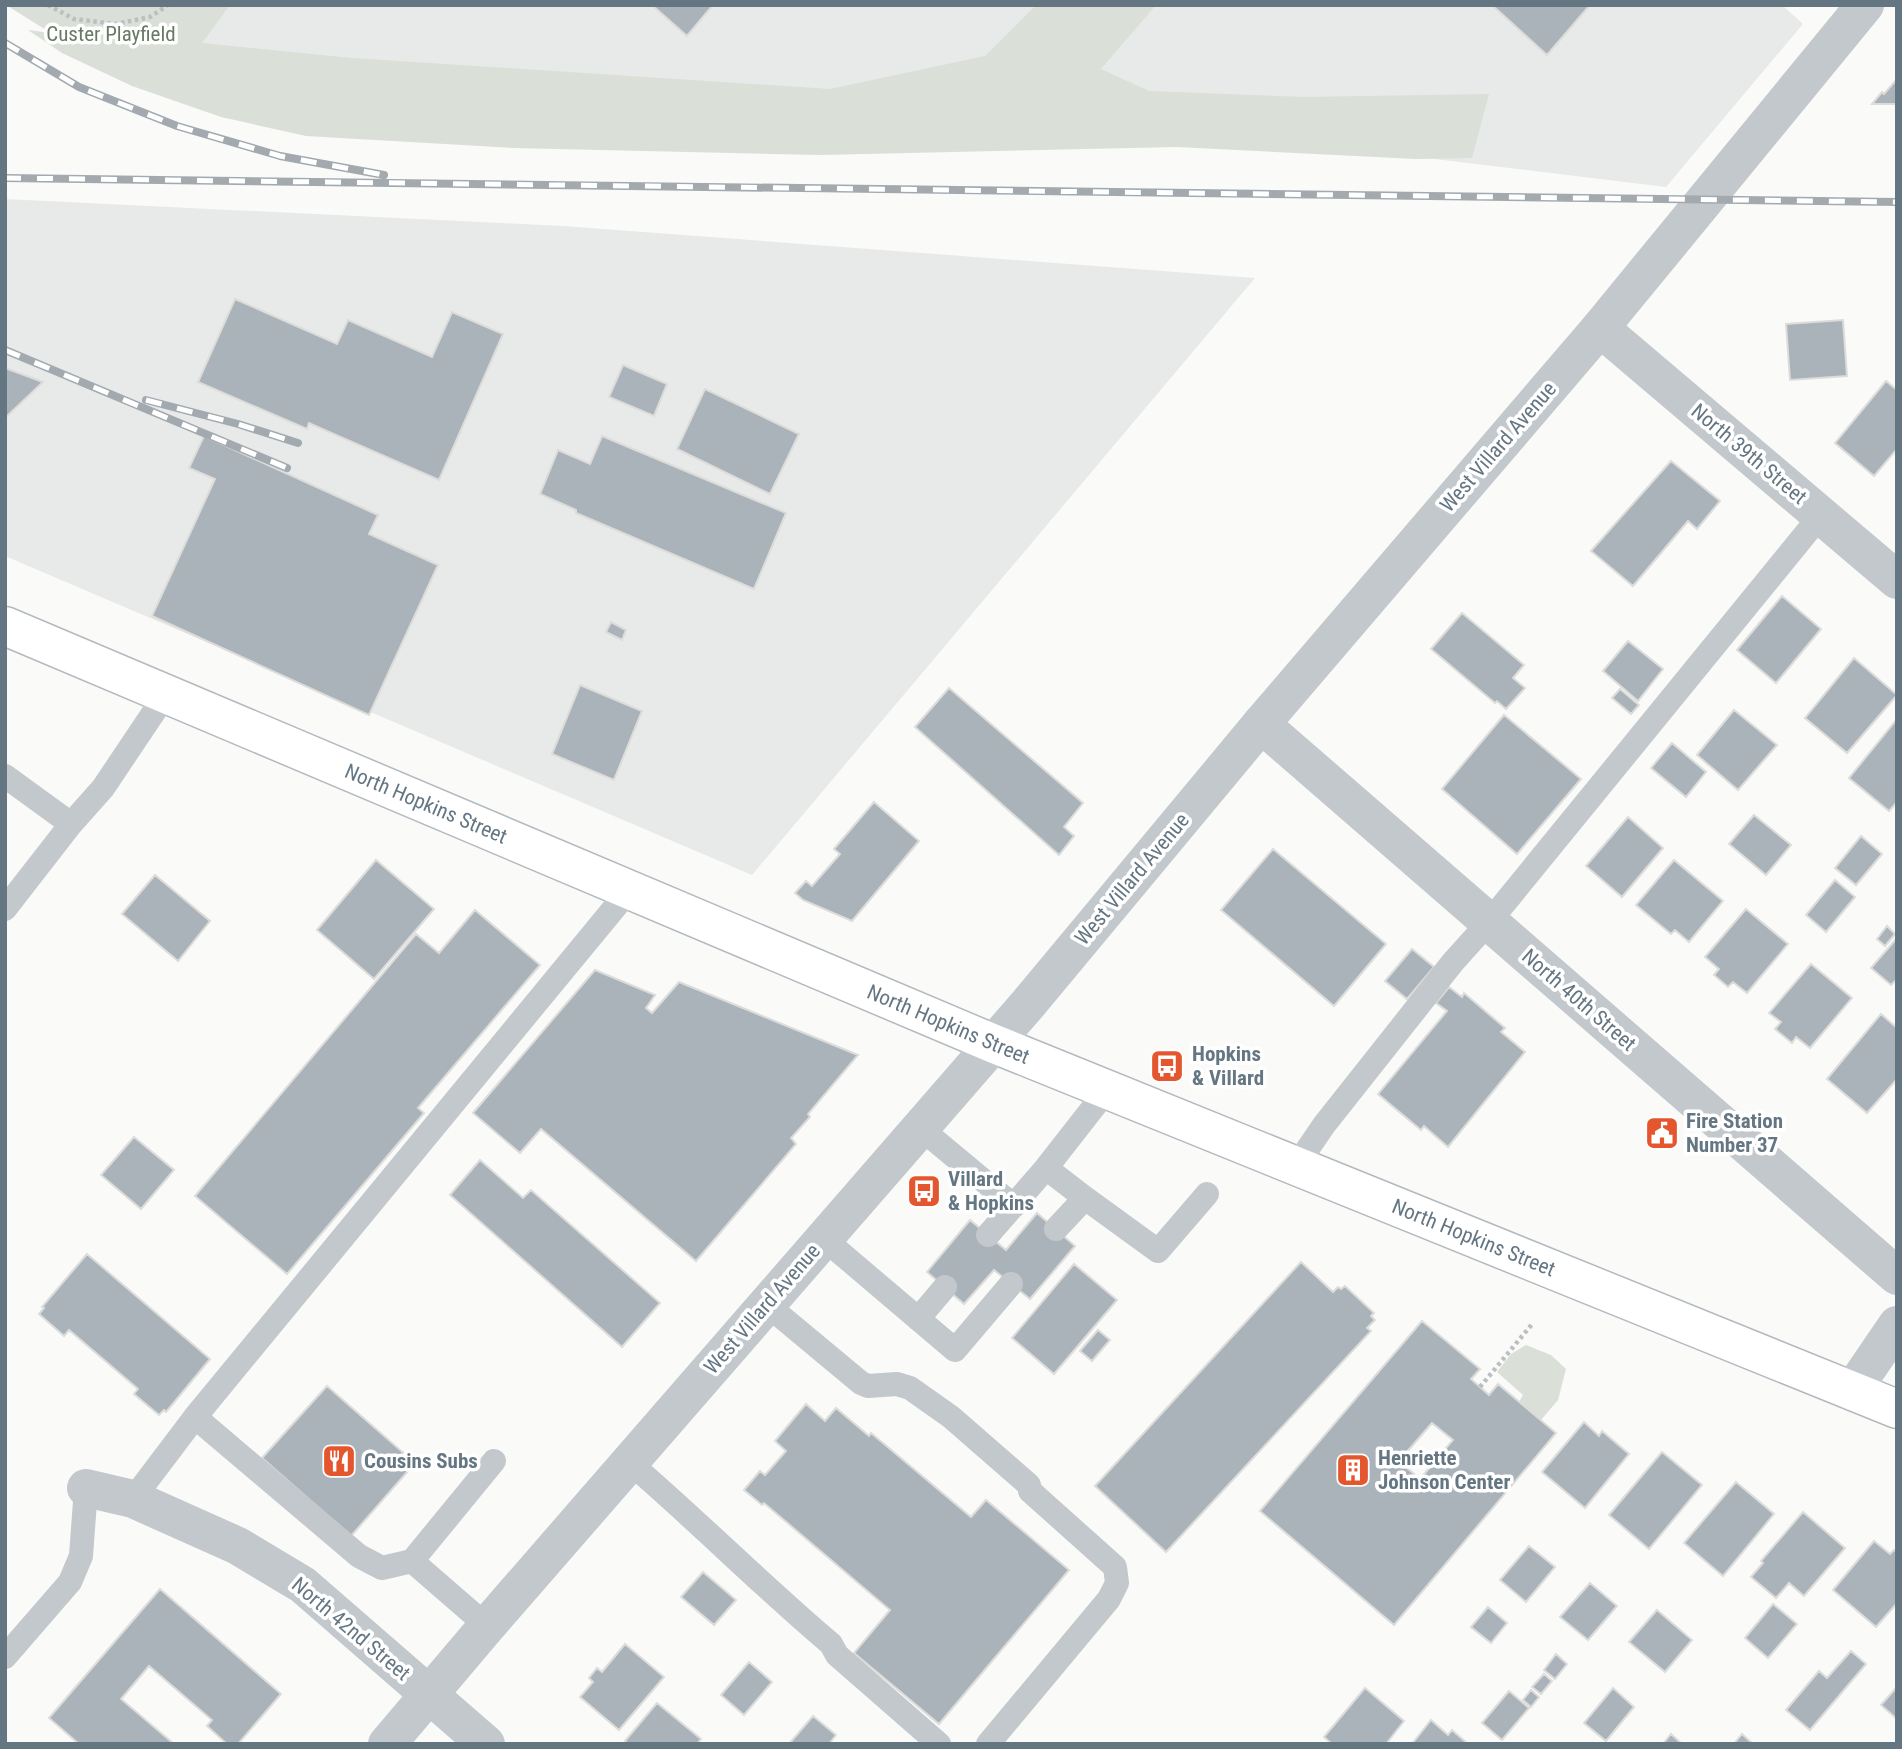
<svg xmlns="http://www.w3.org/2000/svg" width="1902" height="1749" font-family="'Roboto Condensed',sans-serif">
  <rect width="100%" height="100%" fill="#fafaf8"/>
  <path fill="#e8e9e9" d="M208,5H1782L1803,24L1666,187L1351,149L167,52Z
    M5,199L563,226L1255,278L752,875L5,556Z"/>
  <path fill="#dadfd7" d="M6,5H230L202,43L352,58L830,89L985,56L1036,5H1156L1101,69L1149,91L1305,97L1489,94L1472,158L1416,159L1177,147L821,155L514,148L306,136L221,117L132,86L62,53L28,30L51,33Z
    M1526,1345L1551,1355L1566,1369L1558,1400L1541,1420L1519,1402L1523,1395L1497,1372L1511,1354Z"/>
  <path fill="#aab3b9" stroke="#dcdcda" stroke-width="2" fill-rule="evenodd" d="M652,5H713L687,36Z
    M1492,5H1590L1547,55Z
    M1897,79V104H1872L1882,92L1884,94Z
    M235,299L337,344L348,320L432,357L452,312L503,334L439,480L309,423L307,429L198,382Z
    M1843,320L1847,376L1790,380L1786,324Z
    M623,365L667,384L654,416L609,397Z
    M5,368L43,382L5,418Z
    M1886,381L1897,390V449L1874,476L1835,443Z
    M705,389L799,434L770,494L677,449Z
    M204,436L378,515L369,534L438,565L369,715L152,616L215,479L189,468Z
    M602,436L786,513L754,589L576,513V510L540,494L558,450L590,464Z
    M1671,461L1720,501L1697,529L1688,521L1633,586L1591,551Z
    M1782,596L1821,629L1776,683L1737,650Z
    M1462,613L1524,665L1513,678L1525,688L1506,709L1497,701L1495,703L1431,649Z
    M611,622L626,630L622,640L606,632Z
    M1628,641L1663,669L1638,701L1603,671Z
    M1854,658L1897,695L1847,753L1805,718Z
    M580,685L642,711L614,780L552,754Z
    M949,688L1083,803L1064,827L1074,836L1059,855L915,727Z
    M1620,689L1639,705L1631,714L1612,698Z
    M1734,710L1777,745L1738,790L1697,755Z
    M1504,715L1581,779L1517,854L1442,789Z
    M1897,719V802L1889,811L1849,778Z
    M1672,743L1706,772L1686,797L1651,768Z
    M874,802L919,841L852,921L803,900L795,893L806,881L812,886L840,854L834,849Z
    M1754,815L1791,845L1766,875L1729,844Z
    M1628,817L1663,848L1622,897L1586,866Z
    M1861,836L1882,854L1856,885L1835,868Z
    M1273,849L1386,944L1334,1006L1221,910Z
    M376,860L434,909L374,979L317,930Z
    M1674,860L1723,901L1689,942L1675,930L1671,934L1636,905Z
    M155,875L210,921L178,961L122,914Z
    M1835,880L1855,897L1826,932L1806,915Z
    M1746,909L1788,944L1747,993L1733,982L1728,987L1714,975L1719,969L1705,957Z
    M475,910L540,965L418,1108L424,1113L287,1274L195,1196L416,934L439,953Z
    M1887,926L1895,934L1885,946L1877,939Z
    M1897,938V979L1891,985L1871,968Z
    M1412,949L1434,967L1407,999L1385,981Z
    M1811,964L1852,998L1810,1048L1796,1037L1792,1043L1775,1029L1781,1022L1769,1013Z
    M595,970L655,995L646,1008L652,1013L679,982L858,1055L808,1114L810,1117L791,1138L796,1144L696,1261L541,1129L520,1153L473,1113Z
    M1449,987L1462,997L1464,993L1505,1028L1501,1032L1525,1052L1448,1147L1424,1126L1421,1130L1378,1094L1447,1011L1436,1003Z
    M1881,1014L1897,1028V1079L1867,1113L1827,1079Z
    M134,1137L174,1170L141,1209L101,1175Z
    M480,1160L523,1198L531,1190L660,1303L622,1347L450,1195Z
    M1037,1213L1075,1246L1030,1299L994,1270L964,1304L927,1272L970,1220L1006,1250Z
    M87,1254L210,1359L166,1412L164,1410L159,1415L134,1394L138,1389L69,1330L64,1336L39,1314L44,1308L42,1307Z
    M1301,1262L1333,1292L1338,1287L1341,1289L1345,1286L1374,1313L1371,1316L1375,1320L1367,1328L1371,1331L1166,1552L1095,1486Z
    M1074,1264L1117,1300L1054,1374L1012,1338Z
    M1422,1321L1480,1369L1471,1379L1489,1395L1498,1384L1556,1433L1394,1625L1260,1511ZM1432,1423L1453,1440L1420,1479L1399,1461Z
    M1098,1330L1110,1340L1092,1361L1080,1351Z
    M327,1386L415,1463L351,1536L262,1458Z
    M806,1404L825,1421L836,1408L869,1436L871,1433L971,1517L986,1500L1069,1570L939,1724L854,1653L890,1610L764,1503L762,1505L744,1490L760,1471L765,1475L786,1451L775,1441Z
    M1584,1422L1599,1436L1602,1431L1629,1454L1585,1508L1542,1472Z
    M1662,1452L1702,1485L1649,1549L1609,1515Z
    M1736,1482L1774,1514L1723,1576L1684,1543Z
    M1803,1512L1845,1548L1804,1596L1789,1583L1776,1598L1751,1577L1763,1563L1761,1561Z
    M1874,1541L1890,1554L1894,1550L1897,1552V1603L1876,1627L1833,1590Z
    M1529,1546L1555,1567L1526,1602L1500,1580Z
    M703,1572L736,1600L714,1625L681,1597Z
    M1590,1583L1617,1606L1588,1640L1560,1617Z
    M160,1589L281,1694L238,1744H227L207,1726L212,1720L149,1666L121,1699L174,1744H79L49,1718Z
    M1773,1604L1797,1624L1768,1658L1745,1638Z
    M1488,1607L1507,1623L1491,1643L1471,1627Z
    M1657,1610L1692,1640L1665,1672L1629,1642Z
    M625,1644L664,1677L619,1730L580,1697L593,1682L589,1678L597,1668L602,1672Z
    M1851,1651L1866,1664L1810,1730L1786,1710L1819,1671L1827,1678Z
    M1556,1654L1567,1664L1555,1679L1544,1670Z
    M749,1662L772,1682L744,1715L721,1695Z
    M1544,1674L1552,1681L1541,1694L1532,1687Z
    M1897,1687V1719L1881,1705Z
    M1365,1688L1404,1721L1386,1744H1332L1324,1737Z
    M1613,1688L1634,1707L1606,1741L1584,1723Z
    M1531,1690L1539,1697L1531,1707L1523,1700Z
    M1509,1691L1529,1708L1502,1740L1482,1723Z
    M657,1703L701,1739L697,1744H628L625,1741Z
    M813,1716L836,1735L829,1744H789Z
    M1431,1720L1448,1735L1452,1730L1468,1744H1412Z
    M1671,1734L1682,1744H1663Z
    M1742,1734L1753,1744H1734Z"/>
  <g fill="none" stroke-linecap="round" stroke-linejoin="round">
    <g stroke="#b3babf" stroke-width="41">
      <g id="secondary">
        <path id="s1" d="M5,626L992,1043L1897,1409"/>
      </g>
    </g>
    <path stroke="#bbbfc2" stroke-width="4.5" stroke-dasharray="3.5 3.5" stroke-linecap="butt" d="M48,5L74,19L116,24L150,17L168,5
      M1480,1387L1533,1323"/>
    <path stroke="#c3c8cc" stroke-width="24" d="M5,776L71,824L5,909
      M71,824L103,788L166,694
      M919,1127L1014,1206
      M1296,1166L1324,1125L1453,962L1489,922L1821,515
      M1085,1198L1158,1251L1207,1194
      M1056,1229L1085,1198L1046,1168L1107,1090
      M988,1235L1046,1168
      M823,1238L955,1350L1011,1284
      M766,1304L861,1383L868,1386L897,1384L910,1388L951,1417L1029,1485L1030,1491L1115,1567L1117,1583L1109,1599L988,1744
      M918,1319L945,1287
      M195,1417L359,1556L382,1568L412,1561L494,1461
      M629,1462C698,1521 761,1585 831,1644L837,1655L939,1744
      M133,1499L195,1417L630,889
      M412,1561L487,1626
      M5,1657L70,1582L81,1556L86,1488"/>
    <path stroke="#c3c8cc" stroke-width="38" d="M1600,328L1897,580
      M1261,724L1897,1276
      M1852,1391L1897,1325
      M86,1488L133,1499L238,1546L303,1585L486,1744"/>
    <path stroke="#c3c8cc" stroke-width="38" d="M387,1744L487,1626L1028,1004L1261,724L1600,328L1865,5"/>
    <use href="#secondary" stroke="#fff" stroke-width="38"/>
    <g stroke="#a2aab0" stroke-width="8">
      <path id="rail" d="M5,43L79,87L177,126L280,156L384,175
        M5,178L1897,202
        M5,350L287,468
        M146,400L238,424L298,443"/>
    </g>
    <use href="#rail" stroke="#fff" stroke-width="5" stroke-dasharray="16" stroke-linecap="butt"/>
  </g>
  <defs>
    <g id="bus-square" transform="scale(1.75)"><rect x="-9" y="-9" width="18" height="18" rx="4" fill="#e4572e" stroke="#fff"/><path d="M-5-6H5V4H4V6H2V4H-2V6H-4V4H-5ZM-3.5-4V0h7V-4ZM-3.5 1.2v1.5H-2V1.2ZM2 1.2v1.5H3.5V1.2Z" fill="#fff"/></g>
    <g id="civic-square" transform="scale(1.75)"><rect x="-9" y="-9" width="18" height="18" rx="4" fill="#e4572e" stroke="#fff"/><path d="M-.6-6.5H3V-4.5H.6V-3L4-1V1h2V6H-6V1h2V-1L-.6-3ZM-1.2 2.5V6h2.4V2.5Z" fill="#fff"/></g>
    <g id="restaurant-square" transform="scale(1.75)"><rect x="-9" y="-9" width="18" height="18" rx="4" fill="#e4572e" stroke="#fff"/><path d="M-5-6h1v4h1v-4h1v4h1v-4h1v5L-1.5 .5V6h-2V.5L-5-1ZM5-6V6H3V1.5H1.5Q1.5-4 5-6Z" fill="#fff"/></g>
    <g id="building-square" transform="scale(1.75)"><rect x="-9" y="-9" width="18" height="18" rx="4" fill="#e4572e" stroke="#fff"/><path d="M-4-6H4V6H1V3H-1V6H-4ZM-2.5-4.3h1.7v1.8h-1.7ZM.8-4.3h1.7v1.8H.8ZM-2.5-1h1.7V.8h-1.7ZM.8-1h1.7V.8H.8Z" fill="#fff"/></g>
  </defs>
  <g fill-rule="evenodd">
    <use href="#bus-square" x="1167" y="1066"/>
    <use href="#civic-square" x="1662" y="1133"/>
    <use href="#bus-square" x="924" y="1191"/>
    <use href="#restaurant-square" x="339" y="1461"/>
    <use href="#building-square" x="1353" y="1470"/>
  </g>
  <g text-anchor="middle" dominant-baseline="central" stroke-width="7" stroke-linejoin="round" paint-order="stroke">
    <g font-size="21" fill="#687a64" stroke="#fff">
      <text x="111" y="34">Custer Playfield</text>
    </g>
    <g font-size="21" fill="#657683" stroke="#fff">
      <text transform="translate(1498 447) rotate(-49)">West Villard Avenue</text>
      <text transform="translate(1749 454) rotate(40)">North 39th Street</text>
      <text stroke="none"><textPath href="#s1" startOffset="457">North Hopkins Street</textPath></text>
      <text transform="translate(1132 879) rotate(-50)">West Villard Avenue</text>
      <text transform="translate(1579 1000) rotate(41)">North 40th Street</text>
      <text stroke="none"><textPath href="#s1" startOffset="1024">North Hopkins Street</textPath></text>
      <text stroke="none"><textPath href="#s1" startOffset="1591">North Hopkins Street</textPath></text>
      <text transform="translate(762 1309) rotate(-49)">West Villard Avenue</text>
      <text transform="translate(351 1629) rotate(40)">North 42nd Street</text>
    </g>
    <g font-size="21" font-weight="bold" fill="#657683" stroke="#fff" text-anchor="start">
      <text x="1192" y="1054">Hopkins<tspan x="1192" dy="24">&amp; Villard</tspan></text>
      <text x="1686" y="1121">Fire Station<tspan x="1686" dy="24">Number 37</tspan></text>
      <text x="948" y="1179">Villard<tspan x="948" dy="24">&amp; Hopkins</tspan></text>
      <text x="1378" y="1458">Henriette<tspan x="1378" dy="24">Johnson Center</tspan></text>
      <text x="364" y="1461">Cousins Subs</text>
    </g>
  </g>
  <rect width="1902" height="1749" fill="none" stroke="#657683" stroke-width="14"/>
</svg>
